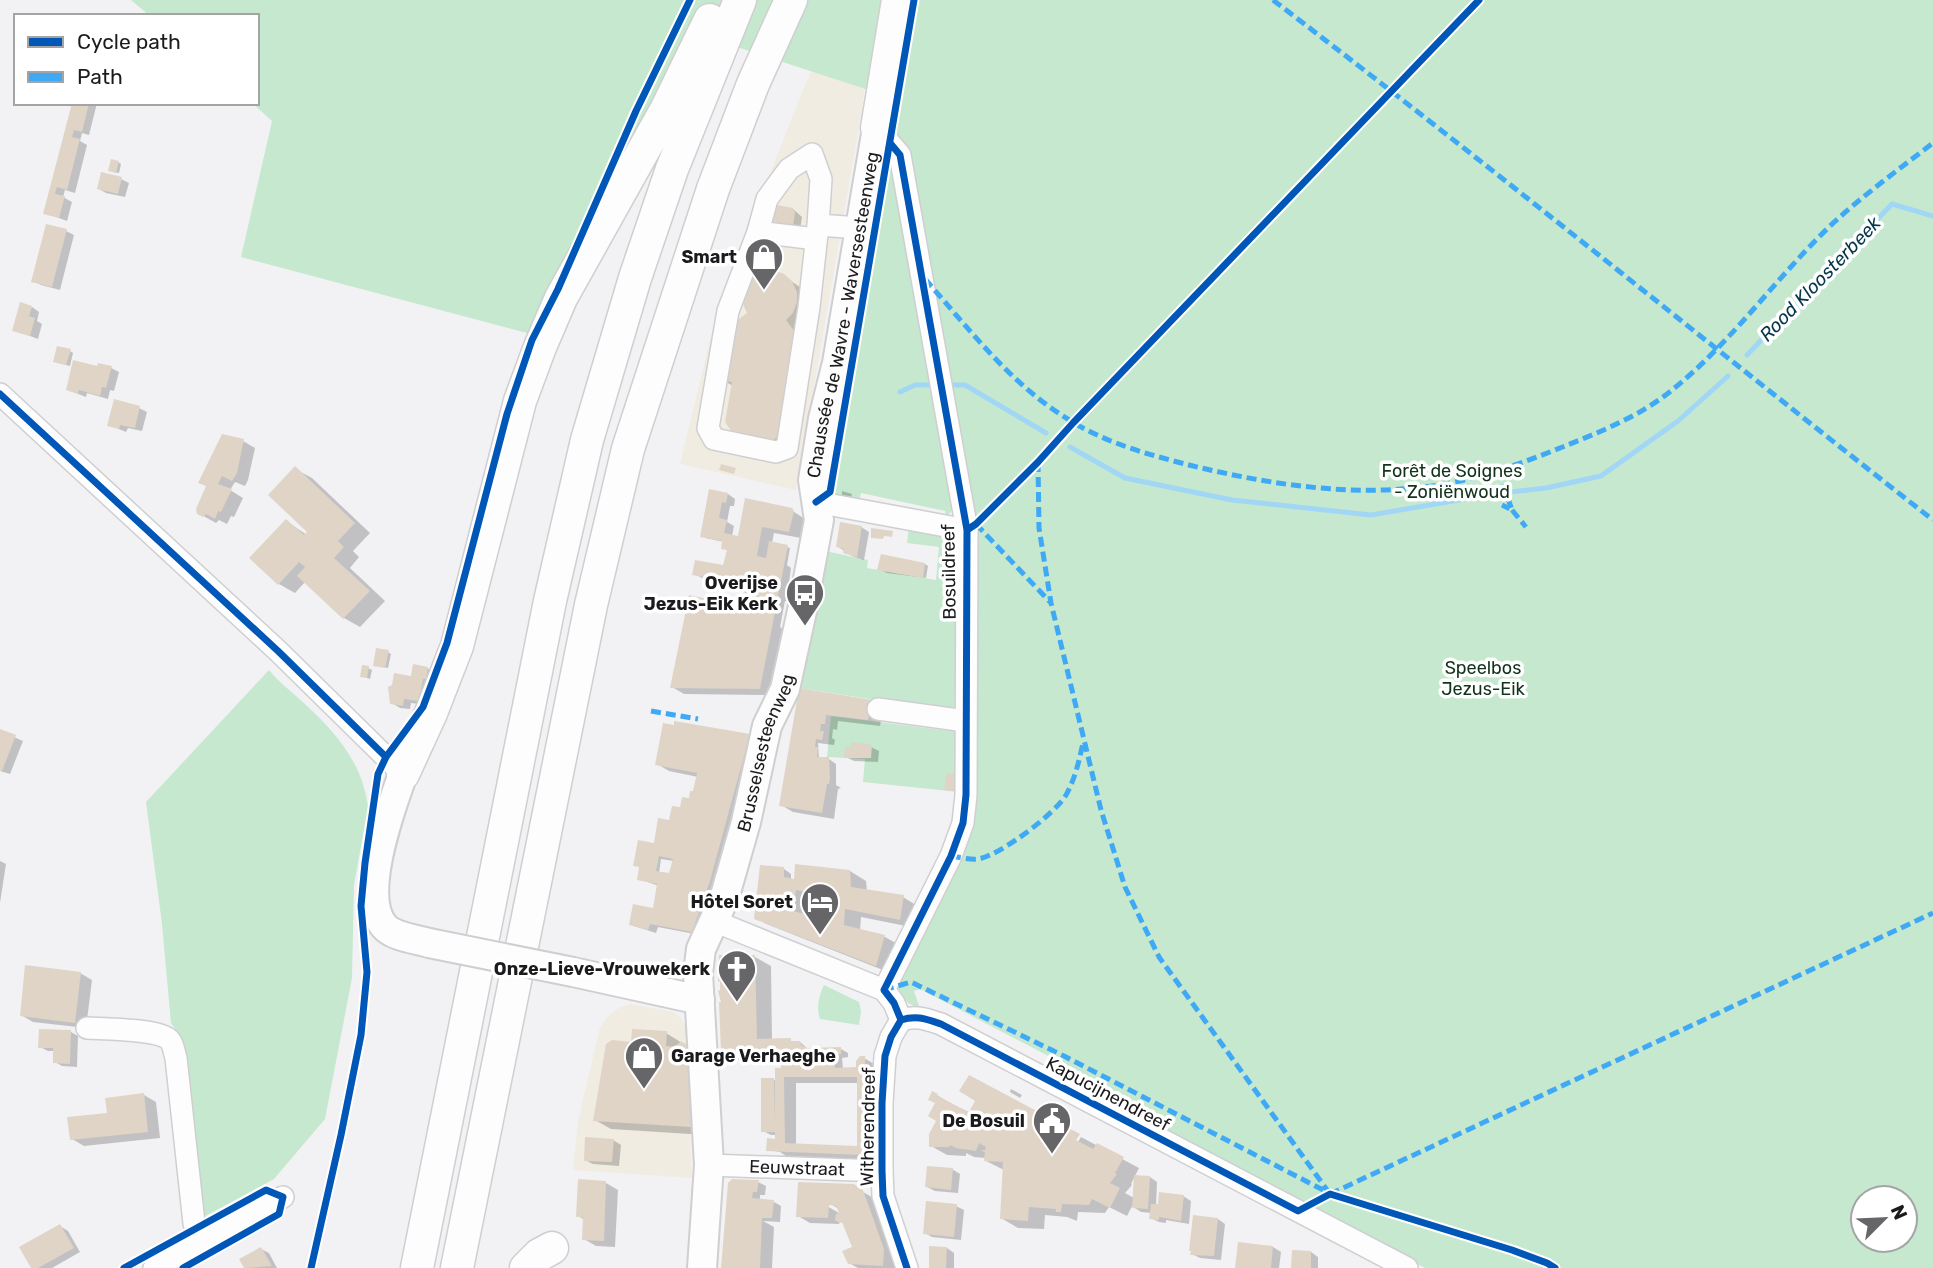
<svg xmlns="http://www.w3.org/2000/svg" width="1933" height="1268" font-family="Rubik,sans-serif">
  <rect width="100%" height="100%" fill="#f2f2f5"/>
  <path fill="#f1ece2" d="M844,0H876L862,110L796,490L680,464L720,299L805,85Z
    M631,1004L673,1012L681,1018L686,1027L692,1178L573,1170L578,1121L600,1027L610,1014L620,1007Z"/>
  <path fill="#c5e8ce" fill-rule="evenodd" d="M131,0H1933V1268H1425L1061,1079L1056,1060L920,989L914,991L920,1009L908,1003L893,981L975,821L978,666L974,541L953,509L946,518L945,511L861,493L859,503L834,497L893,98L694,33L531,334L241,257L272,121L252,103H257V16H150ZM1863,1198H1905V1240H1863Z
    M909,527L946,535L958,547L959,713L799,688L825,551L868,560L867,568L936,580L939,547L907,543Z
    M269,670C276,679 287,688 296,696C331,727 362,759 368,807L354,885L352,978L325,1119L274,1179L198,1220L183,1041L171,1023L162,924L146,802Z
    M831,716L958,732L959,792L863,782L865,759L827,757Z
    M824,985L859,1002L861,1011L859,1025L820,1019C816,1006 819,996 824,985Z"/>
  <path fill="#0003" fill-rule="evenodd" d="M74,103H97L89,135L82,133L80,141L87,145L75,193L65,190L63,197L72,202L67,221L45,213Z
    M118,162L121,164L119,173L113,172Z
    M121,179L129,183L125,197L106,193L99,189Z
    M793,209L802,217L800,230H782Z
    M66,231L74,235L60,290L41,285L34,281Z
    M784,276L804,290L782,449L750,444L733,386L721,379L749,314Z
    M32,307L39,312L37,321L42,324L38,339L14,330Z
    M70,351L73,353L70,366L58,363Z
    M98,368H111L119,372L114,391L110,390L108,399L87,393L86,397L68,390Z
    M139,408L147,412L142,431L128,428L126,432L109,425Z
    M243,441L255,448L248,480L245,486L235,482L230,490L243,498L234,517L231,516L227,524L219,520L216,523L198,513Z
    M295,469L312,478L370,533L353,551L359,557L350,568L385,601L360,627L344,618L305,582L295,593L279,584L286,521L307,535L309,532Z
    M710,491L728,494L735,499L734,506H730L727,522L734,526L732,536L748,539L740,534L791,510L805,519L801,538L774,533L772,543L790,548L787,565L791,568L789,583L793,586L790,602L785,601L780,627L784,630L772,695L684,694L672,687L715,602L718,604L717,612L744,618L753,610L754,603L746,599L747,593L723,588L694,574L733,569L724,542L705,538Z
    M842,491L852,494L851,498L842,495Z
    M861,527L869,532L864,560L852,556L837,546Z
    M925,564L928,566L926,578L887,573L879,569Z
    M388,652L391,654L388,668L378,666Z
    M368,668L372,670L370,679L362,676Z
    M427,668L435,673L427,705L411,703L410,709L400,708L392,703L413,678Z
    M800,690L883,709L880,726L838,721L837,730L833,729L832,738L835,740L834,745L818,743L819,759H829L836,764V785L841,788L838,789L834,819L793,812L781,805Z
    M0,731L23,741L10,774L0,771Z
    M749,736L757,740L700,935L658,927L656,933L631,925L654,910L659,886L639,879L662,846L670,822L694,793L698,777L669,771L657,764ZM661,859L674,861L670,875L659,873Z
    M871,747L879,751L878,762L854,761L846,757Z
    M0,861L6,864L0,903Z
    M784,869L791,874V880L850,871L866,881L867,891L903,897L919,907L916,928L861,917L860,931L885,937L901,946L893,974L764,923ZM812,898L819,900L817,920L809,918Z
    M755,957L771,966L772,1041L800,1042L808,1049H841L848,1053V1057L842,1058L843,1069H857L864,1058L876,1065L874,1161L789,1158L780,1152L768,1150L777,1135H771L763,1131L773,1079L777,1082V1070H796L791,1061H740L723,1051ZM796,1083H858L859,1148L796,1145Z
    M80,973L92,980L86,1028L33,1022L21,1015Z
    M71,1032L78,1036L77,1067L62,1066L55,1062V1051H48L40,1047Z
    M666,1033L703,1056L706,1135L611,1129L595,1120L633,1043Z
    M1011,1089L1022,1095L1020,1098L1010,1092Z
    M933,1093L954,1105L953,1106L1074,1149L1081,1137L1139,1168L1131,1184L1132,1185L1125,1193L1134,1198L1150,1177L1157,1182L1156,1206L1183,1196L1191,1201L1189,1224L1166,1220V1223L1159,1222L1151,1218L1152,1213L1141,1212L1132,1206L1127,1216L1109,1207L1105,1213L1078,1212L1077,1221L1067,1217L1045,1215L1044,1229L1018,1228L1001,1218L1004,1170L986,1161V1158L974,1157L966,1153V1156L947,1155L931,1146L938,1120L937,1103Z
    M144,1095L156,1102L160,1138L84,1146L72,1139L108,1115Z
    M613,1140L621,1145L619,1166L593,1164L585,1160Z
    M952,1169L960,1174L958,1193L935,1191L927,1187Z
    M758,1182L766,1186L765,1195H760V1201L774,1202L781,1206L780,1222L763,1221L774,1227L772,1268H722L729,1216Z
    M606,1183L618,1190L615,1247L596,1246L584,1239L585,1220L578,1216Z
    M800,1184L853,1186L875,1199L895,1257V1268H858L849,1263L845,1252L854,1248L845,1224L840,1221L839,1224L810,1223L798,1216ZM822,1199L839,1209V1213L820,1202Z
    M956,1206L964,1210L961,1240L932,1237L925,1233Z
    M1193,1218L1218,1219L1225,1224L1221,1260L1200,1258L1192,1254Z
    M60,1226L68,1231L80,1252L52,1268H33Z
    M1239,1244L1273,1247L1281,1252L1279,1268H1237Z
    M947,1248L954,1253V1268H930Z
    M261,1249L269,1253L277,1268H246L242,1260Z
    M1311,1252L1318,1257V1268H1293Z"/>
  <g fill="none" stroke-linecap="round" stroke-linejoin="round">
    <path stroke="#a1d7f5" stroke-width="5" d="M1747,355L1892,204L1933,216
      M952,385H965L1046,433
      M900,392L915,385H931
      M1070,447L1125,478L1232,500L1371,515L1500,493L1546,488L1601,476L1678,421L1728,376"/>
  </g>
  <path fill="#dfd4c6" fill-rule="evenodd" d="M72,103H89L82,132L74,130L72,137L80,139L67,190L57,187L56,190L55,194L65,196L59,218L43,214Z
    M111,159L119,161L116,173L108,171Z
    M101,172L122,177L118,194L97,189Z
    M777,205L793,208V210L795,211L793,227L771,224L774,207Z
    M46,224L67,229L52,287L31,282Z
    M774,270L784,274L792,281L797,292V302L793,313L786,320L800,339L784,432L769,443L736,438L725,422L732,382L719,380L728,327L747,313L743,304L742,293L746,283L754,275L764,271Z
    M20,302L32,306L29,316L35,318L30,336L12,331Z
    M57,346L71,349L66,365L53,362Z
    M73,360L97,366L98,363L112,366L106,388L102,387L100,396L79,390L78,394L66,390Z
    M114,399L140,406L135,428L120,425L119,429L107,426Z
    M222,434L244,439L237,473L232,481L222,476L218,484L232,489L221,512L218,511L215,519L206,514L203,517L197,514L196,509L206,486L198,483Z
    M721,464L736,468L734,474L719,470Z
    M295,466L355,523L338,541L344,547L334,558L370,591L343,619L297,576L305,567L299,562L278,585L249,558L286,519L304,535L307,532L268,495Z
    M709,489L728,493L726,503L722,502L719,518L727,520L724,533L738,536L745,498L792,508L794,511L789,532L762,527L757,556L766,558L769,541L788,545L760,689L670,688L689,595L716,601L714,610L735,614L736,605L751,608L752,602L744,600L746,590L709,582L710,578L692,575L695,560L723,565L727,550L721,549L722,541L700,537Z
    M840,522L862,526L857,557L843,553L844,549L836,547Z
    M871,528L893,531L892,537L884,536L883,539L871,538Z
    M881,554L925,563L923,578L877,570Z
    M376,648L389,650L385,668L373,666Z
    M413,664L428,667L426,679H423L419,701L404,699L403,706L390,704L388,687L392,685L394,673L411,676Z
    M362,665L369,666L367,678L360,677Z
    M799,688L872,700L868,720L826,715L825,724H821L820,731H824L822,740L816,739L815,747H818L817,757H829L830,779L829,784H827L822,813L779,806Z
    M674,721L750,734L710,881L692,932L650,924L648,930L629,925L633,904L653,908L657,884L637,880L639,867L633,866L638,840L654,843L658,818L669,820L672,806L680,807L682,797L689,798L690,791H693L697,773L655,765L663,723L674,725ZM659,856L673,859L669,873L656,871Z
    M0,729L16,735L2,771H0Z
    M851,742L872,745L871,758H844L845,747H851Z
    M947,773L960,775L959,792L944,790Z
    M795,864L850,870L851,887L904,895L900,920L845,909L844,925L885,935L876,966L754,919L760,865L784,867V877L794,879ZM796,890L818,895L815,917L793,911Z
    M719,955H755L757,1039L791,1038V1041H800L801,1045L807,1048L841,1047V1054H835V1068L856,1067V1061L860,1056H865L867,1150L862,1155L766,1151L767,1138L775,1139V1132H761V1078H774L775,1125V1068H781V1064H789L790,1052H721L719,1002H721L718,991L720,990V981L718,982ZM784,1077H857V1146L785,1143Z
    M25,965L81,972L75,1023L20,1016Z
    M39,1029L71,1030L70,1064L53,1063V1048H38Z
    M632,1029L667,1031L666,1046L675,1047L681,1041L687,1045L691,1127L593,1121L606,1044L612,1040L631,1042Z
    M969,1075L1080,1134L1076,1140L1093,1149L1097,1143L1124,1157L1115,1173L1117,1174L1110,1183L1120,1188L1110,1208L1092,1199L1089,1205L1062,1204L1061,1212H1056V1209L1029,1207L1028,1221L1000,1219L1003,1162L984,1161L985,1152L980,1150H985L986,1147L979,1143L976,1151L956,1148L950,1145L949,1147H929V1134L936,1121L928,1116L935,1103L928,1100L932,1091L938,1094L937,1096L969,1112L975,1101L959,1091Z
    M144,1093L148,1132L70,1140L67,1117L107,1113L105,1098Z
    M585,1137L614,1139L612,1162L584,1161Z
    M927,1166L953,1168L951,1190L925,1187Z
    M1134,1175L1150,1176L1148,1209L1132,1208Z
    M578,1179L606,1181L604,1241L582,1240L583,1217H576Z
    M732,1179L759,1180L757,1192H753L752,1198L774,1200L772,1218H762L760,1268H721L728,1183Z
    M798,1182L854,1184L863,1190L884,1249L883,1266L848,1264L842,1251L852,1247L842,1222L840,1223L835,1220L836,1214L839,1213L836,1206L829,1205L828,1218L796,1217Z
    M1159,1192L1184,1195L1181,1221L1159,1217V1220L1149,1219L1151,1204H1158Z
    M926,1201L957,1204L954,1237L923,1234Z
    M1193,1215L1218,1218L1214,1256L1190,1255L1191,1251H1189Z
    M60,1224L74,1248L38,1268H31L19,1247Z
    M1238,1242L1273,1246L1271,1268H1235Z
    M929,1246L947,1247L946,1268H929Z
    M261,1247L272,1266L244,1268L239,1259Z
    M1292,1250L1311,1251V1268H1291Z"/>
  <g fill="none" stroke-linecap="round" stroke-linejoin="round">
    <g stroke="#cfcfd1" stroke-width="24">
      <g id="minor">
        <path d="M877,128L900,155L967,530L966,795L963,823L951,856L884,990"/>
        <path d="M818,225L809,307L787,448L776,452L714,439L708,428L728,311L758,232L767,199L789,169L812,154L821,179L818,225L860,228"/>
        <path d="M758,232L816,239"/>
        <path d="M0,394L278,651L403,774"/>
        <path d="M816,502L967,530"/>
        <path d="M878,709L966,721"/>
        <path d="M714,921L884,990L894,1003L901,1020"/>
        <path d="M901,1020C916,1015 926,1019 941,1024L1407,1268"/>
        <path d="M901,1020L891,1037L885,1056L882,1103V1171L883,1196L907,1268"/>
        <path d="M87,1028C105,1029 153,1029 167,1038C173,1041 174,1052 176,1058L194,1223L200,1242"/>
        <path id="s1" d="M709,1165L882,1171"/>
        <path d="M154,1268L283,1197"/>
      </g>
    </g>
    <g stroke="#cfcfd1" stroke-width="32">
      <g id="major">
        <path d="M403,774C391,808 358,895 384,926C393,937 416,939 429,943"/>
        <path d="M573,972L700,1000"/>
        <path id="s2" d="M702,1268L709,1165L698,973L701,949L724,899L746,822L767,726L785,689L802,611L819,520L813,480L823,419L837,363L877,128"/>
      </g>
    </g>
    <g stroke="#cfcfd1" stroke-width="35">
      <path id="highway" d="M877,128L898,0
        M403,774L431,713L457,646L520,401L540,347L561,298L666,110L710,20
        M417,1268L550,601L587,440L635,278L672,169L740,0
        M457,1268L591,605L628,449L713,189L753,84L791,0
        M526,1268L539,1255L552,1248"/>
    </g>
    <use href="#minor" stroke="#fdfdfe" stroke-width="21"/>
    <use href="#major" stroke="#fdfdfe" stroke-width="28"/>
    <use href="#highway" stroke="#fdfdfe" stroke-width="32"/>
    <g stroke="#cfcfd1" stroke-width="32" stroke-linecap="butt">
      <path id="major-bridge" d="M429,943L573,972"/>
    </g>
    <use href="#major-bridge" stroke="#fdfdfe" stroke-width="28"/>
    <path stroke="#3fa9f5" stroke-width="5" stroke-dasharray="10 5" stroke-linecap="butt" d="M1273,0C1496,170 1713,348 1933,520
      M925,279C970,330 1012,386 1071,421C1106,443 1150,455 1189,465C1271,485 1355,498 1439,485C1482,478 1525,462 1565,446C1600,432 1637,417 1667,394C1729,346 1774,280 1830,226C1862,196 1898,170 1933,143
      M1038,462L1039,528L1051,603L1101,810L1125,887L1159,957L1330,1194
      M1498,470L1512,510L1502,505
      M1512,510L1526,527
      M976,524L1051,603
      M651,711L698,719
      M951,856C959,857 970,860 978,859C999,856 1055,814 1066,795C1075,779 1079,761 1083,743
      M884,990L911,982L1064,1056L1327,1192
      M1330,1194L1933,913"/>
    <g stroke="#fff" stroke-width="11">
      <path id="cycleway" d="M890,143L900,155L967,530L966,795L963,823L951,856L884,990L894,1003L901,1020
        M0,394L278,651L386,757
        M816,502L830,492L914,0
        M967,530L976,524L1038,462L1073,423L1479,0
        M901,1020C916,1015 926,1019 941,1024L1298,1211L1330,1194L1512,1250L1547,1263L1555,1268
        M901,1020L891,1037L885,1056L882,1103V1171L883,1196L907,1268
        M124,1268L266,1190L283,1197L279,1214L183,1268
        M311,1268L341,1135L361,1035L367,972L361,906L365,863L378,774L386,757L423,707L447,643L507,414L532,340L558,289L636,111L690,0"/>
    </g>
    <use href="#cycleway" stroke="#0057b8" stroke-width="7"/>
  </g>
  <defs>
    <g id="shop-pin" transform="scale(2.0125)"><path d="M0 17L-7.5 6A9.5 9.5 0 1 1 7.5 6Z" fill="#666669" stroke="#fff"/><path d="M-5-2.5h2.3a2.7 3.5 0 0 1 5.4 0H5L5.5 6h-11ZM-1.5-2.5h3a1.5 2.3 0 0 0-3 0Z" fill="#fff"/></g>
    <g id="bus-pin" transform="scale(2.0125)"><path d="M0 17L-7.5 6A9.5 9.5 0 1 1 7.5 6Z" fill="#666669" stroke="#fff"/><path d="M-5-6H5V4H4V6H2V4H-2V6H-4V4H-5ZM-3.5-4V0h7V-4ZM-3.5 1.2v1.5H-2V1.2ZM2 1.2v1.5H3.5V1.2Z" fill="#fff"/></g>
    <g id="hotel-pin" transform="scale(2.0125)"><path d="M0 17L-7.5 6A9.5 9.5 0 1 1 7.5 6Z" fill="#666669" stroke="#fff"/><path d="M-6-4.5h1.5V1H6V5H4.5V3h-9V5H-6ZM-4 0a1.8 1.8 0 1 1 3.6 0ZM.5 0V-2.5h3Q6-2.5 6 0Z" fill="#fff"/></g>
    <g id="church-pin" transform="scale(2.0125)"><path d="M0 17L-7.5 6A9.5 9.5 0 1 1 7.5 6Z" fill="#666669" stroke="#fff"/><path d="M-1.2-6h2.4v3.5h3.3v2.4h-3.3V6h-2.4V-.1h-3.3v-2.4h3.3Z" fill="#fff"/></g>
    <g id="civic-pin" transform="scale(2.0125)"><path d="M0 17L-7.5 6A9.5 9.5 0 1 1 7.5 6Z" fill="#666669" stroke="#fff"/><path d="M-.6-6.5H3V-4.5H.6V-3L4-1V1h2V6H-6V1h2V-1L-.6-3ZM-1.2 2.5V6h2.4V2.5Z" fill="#fff"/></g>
  </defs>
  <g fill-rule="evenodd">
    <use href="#shop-pin" x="764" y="257"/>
    <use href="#bus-pin" x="805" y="593"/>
    <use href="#hotel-pin" x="820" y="902"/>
    <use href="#church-pin" x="737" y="969"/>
    <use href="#shop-pin" x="644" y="1056"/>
    <use href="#civic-pin" x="1052" y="1121"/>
  </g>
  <g text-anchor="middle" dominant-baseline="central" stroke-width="7" stroke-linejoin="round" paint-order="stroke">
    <g font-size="18" font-weight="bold" fill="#1b1b1d" stroke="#fff" text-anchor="end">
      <text x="737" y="257">Smart</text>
      <text x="778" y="583">Overijse<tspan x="778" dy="21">Jezus-Eik Kerk</tspan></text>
      <text x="793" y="902">Hôtel Soret</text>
      <text x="710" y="969">Onze-Lieve-Vrouwekerk</text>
      <text x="671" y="1056" text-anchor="start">Garage Verhaeghe</text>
      <text x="1025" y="1121">De Bosuil</text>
    </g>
    <g font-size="18" fill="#1b1b1d" stroke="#fff">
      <text stroke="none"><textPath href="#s2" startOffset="975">Chaussée de Wavre - Waversesteenweg</textPath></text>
      <text transform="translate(949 572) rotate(-91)">Bosuildreef</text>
      <text stroke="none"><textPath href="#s2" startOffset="527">Brusselsesteenweg</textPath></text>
      <text transform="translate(1108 1094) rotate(28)">Kapucijnendreef</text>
      <text transform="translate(868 1127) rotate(-89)">Witherendreef</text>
      <text stroke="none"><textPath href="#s1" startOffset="88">Eeuwstraat</textPath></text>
    </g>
    <g font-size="18" fill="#11331b" stroke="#fff">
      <text x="1452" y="471">Forêt de Soignes<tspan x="1452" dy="21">- Zoniënwoud</tspan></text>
      <text x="1483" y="668">Speelbos<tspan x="1483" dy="21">Jezus-Eik</tspan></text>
    </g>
    <g font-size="19" font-style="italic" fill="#06364b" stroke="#fff">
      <text transform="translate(1820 279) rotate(-46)">Rood Kloosterbeek</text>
    </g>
  </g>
  <rect x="14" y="14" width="245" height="91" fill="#ffffff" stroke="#a4a4a5" stroke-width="2"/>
  <rect x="28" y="37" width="35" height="10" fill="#0057b8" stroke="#a4a4a5" stroke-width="2"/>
  <text x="77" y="49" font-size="21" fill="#1b1b1d">Cycle path</text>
  <rect x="28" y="72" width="35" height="10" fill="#3fa9f5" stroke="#a4a4a5" stroke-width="2"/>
  <text x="77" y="84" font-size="21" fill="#1b1b1d">Path</text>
  <g transform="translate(1884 1219) rotate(66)"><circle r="33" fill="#ffffff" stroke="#a4a4a5" stroke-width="2"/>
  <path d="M0-5L12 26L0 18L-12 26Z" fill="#666669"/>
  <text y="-10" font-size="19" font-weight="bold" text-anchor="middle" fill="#1b1b1d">N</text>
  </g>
</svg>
